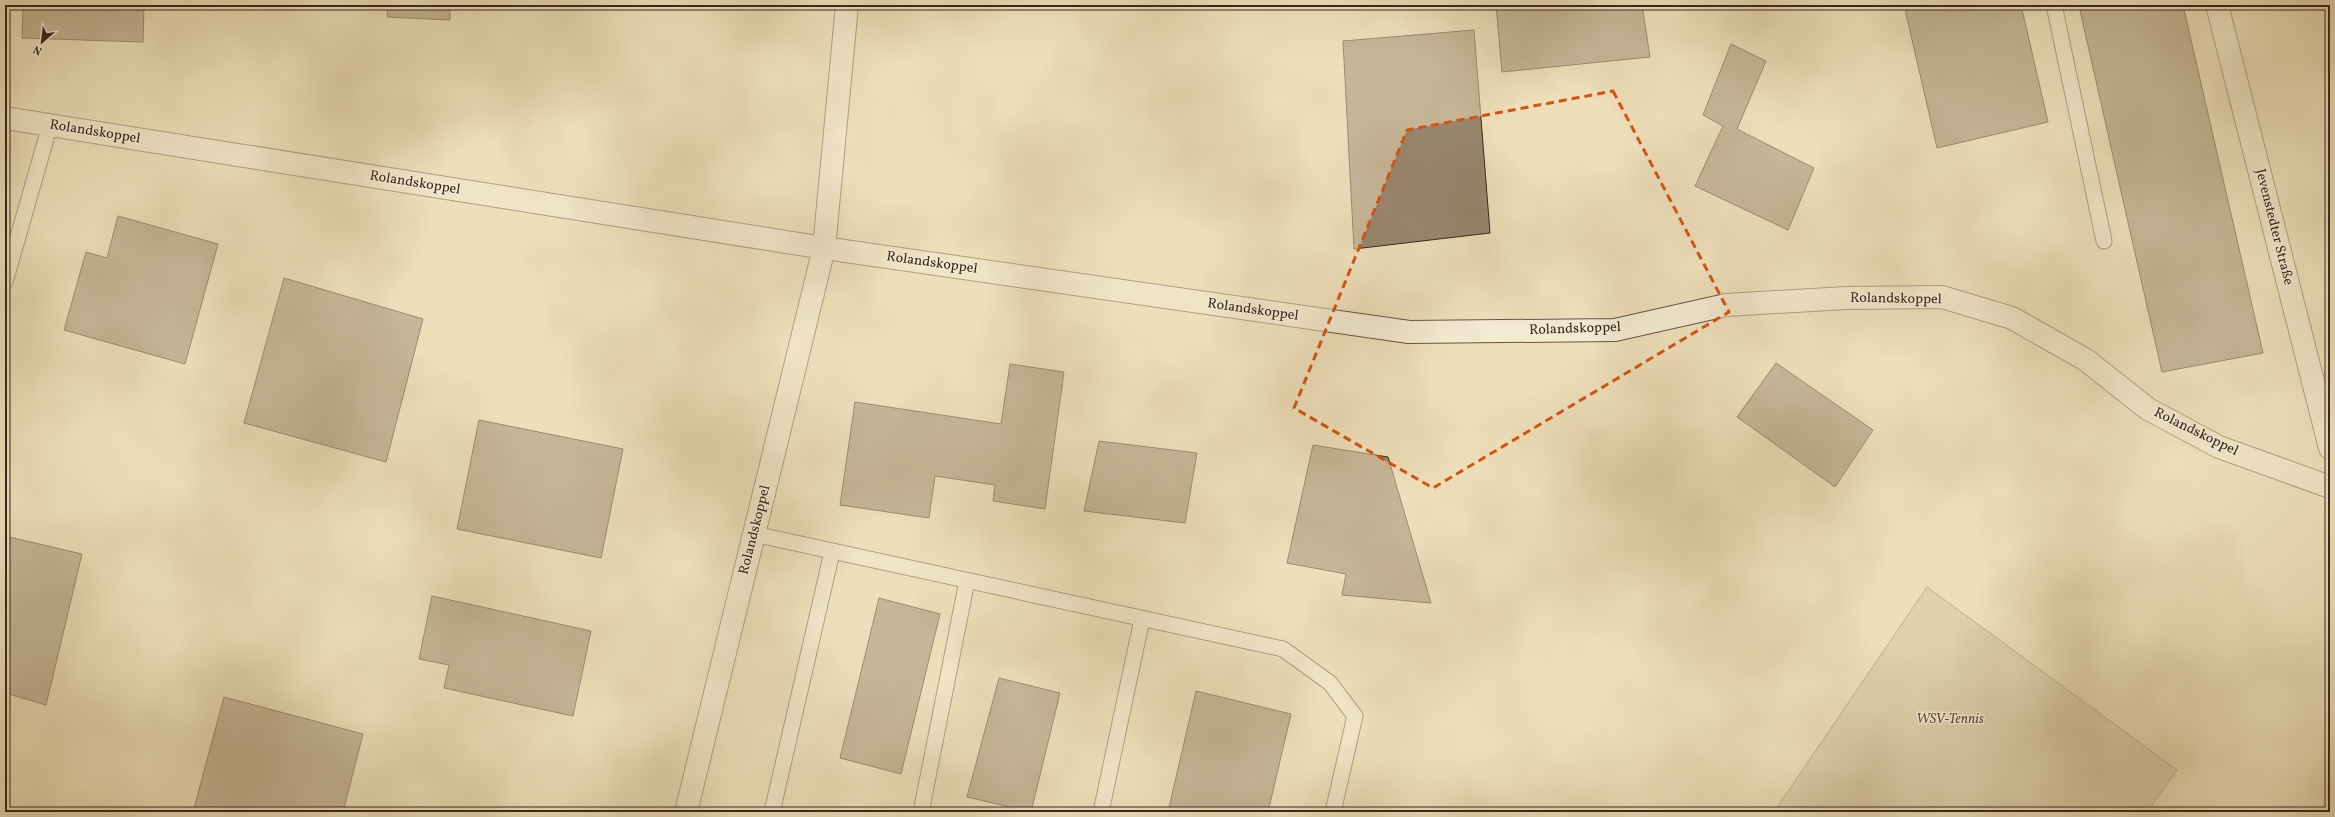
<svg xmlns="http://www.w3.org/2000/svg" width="2335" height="817" font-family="Vollkorn,serif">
  <rect width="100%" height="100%" fill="#eddfba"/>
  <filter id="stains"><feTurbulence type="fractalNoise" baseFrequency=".005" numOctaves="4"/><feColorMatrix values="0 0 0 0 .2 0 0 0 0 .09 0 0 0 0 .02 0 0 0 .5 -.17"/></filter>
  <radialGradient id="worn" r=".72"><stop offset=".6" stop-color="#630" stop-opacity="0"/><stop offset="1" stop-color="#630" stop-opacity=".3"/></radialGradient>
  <path fill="#cfc09f" stroke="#85735d" d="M1927,587L2177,770L2147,812H1774Z"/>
  <path fill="#98866e" stroke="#3b261b" d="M23,5H144L143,42L22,38Z
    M388,5H450V20L387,17Z
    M1496,5H1642L1650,57L1502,72Z
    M1904,5H2021L2048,122L1937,148Z
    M2084,5H2183L2263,353L2162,372L2079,6Z
    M1474,30L1490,233L1354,249L1343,41Z
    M1731,44L1766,61L1737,129L1814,168L1788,230L1695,186L1723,126L1703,115Z
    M118,216L218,244L185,364L64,330L86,252L107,258Z
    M284,278L423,319L386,462L244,423Z
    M1776,363L1873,430L1835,487L1737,417Z
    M1010,364L1064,372L1045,509L993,501L995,485L935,476L929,518L840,505L855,402L1001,424Z
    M479,420L623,449L601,558L457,529Z
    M1099,441L1197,453L1185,523L1084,511Z
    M1313,445L1388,457L1431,603L1342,595L1346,574L1287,563Z
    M5,536L82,554L46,705L5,693Z
    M432,596L591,631L573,716L444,688L449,665L419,659Z
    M879,598L940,614L901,774L840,758Z
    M999,678L1060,693L1031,812L967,797Z
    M1196,691L1291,714L1268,812H1168Z
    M224,697L363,734L343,812H193Z"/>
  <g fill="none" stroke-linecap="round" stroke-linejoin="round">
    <g stroke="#685443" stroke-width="17">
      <path id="lane" d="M2054,5L2104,241
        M5,282L50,125
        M754,534L1283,649L1330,683L1355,716L1333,812
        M772,812L832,552
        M921,812L967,581
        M1101,812L1142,619"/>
    </g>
    <g stroke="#685443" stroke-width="24">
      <path id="street" d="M2217,5L2330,448
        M5,118L824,248L1409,332L1615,330L1726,305L1846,298L1942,297L2012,318L2086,360L2148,409L2219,447L2330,487
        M686,812L824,248L847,5"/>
    </g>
    <use href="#lane" stroke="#f3ead2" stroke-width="15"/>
    <use href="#street" stroke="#f3ead2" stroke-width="22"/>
  </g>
  <path d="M0 0H2335V817H0ZM1613,91L1729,312L1433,488L1294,408L1407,130Z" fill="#eddfba" fill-opacity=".55" fill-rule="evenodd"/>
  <path fill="none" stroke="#d7540e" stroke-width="3" stroke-dasharray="8 5" stroke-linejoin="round" d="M1613,91L1729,312L1433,488L1294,408L1407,130Z"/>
  <g text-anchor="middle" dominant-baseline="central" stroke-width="3" stroke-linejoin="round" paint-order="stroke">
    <g font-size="14" fill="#3b261b" stroke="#f3ead2">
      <text transform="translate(95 132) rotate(9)">Rolandskoppel</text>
      <text transform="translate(415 183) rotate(9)">Rolandskoppel</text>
      <text transform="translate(2274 227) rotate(76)">Jevenstedter Straße</text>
      <text transform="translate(932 263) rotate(8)">Rolandskoppel</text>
      <text transform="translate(1896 299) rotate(1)">Rolandskoppel</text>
      <text transform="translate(1253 310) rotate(8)">Rolandskoppel</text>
      <text transform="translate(1575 329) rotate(-2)">Rolandskoppel</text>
      <text transform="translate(2196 432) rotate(26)">Rolandskoppel</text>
      <text transform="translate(755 530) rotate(-76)">Rolandskoppel</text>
    </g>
    <g font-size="14" font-style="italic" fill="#604c3c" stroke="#f3ead2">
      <text x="1950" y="719">WSV-Tennis</text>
    </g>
  </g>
  <rect width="2335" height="817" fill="none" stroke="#eddfba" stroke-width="20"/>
  <rect x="6" y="6" width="2323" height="805" fill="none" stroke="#3b261b" stroke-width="2"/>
  <rect x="10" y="10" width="2315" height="797" fill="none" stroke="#3b261b"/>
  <g transform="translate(42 42) rotate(208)" stroke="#f3ead2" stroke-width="3" paint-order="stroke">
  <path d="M0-3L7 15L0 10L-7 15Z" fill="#3b261b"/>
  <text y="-6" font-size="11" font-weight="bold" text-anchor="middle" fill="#3b261b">N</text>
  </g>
  <rect width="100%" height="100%" filter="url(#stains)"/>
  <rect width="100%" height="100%" fill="url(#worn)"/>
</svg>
